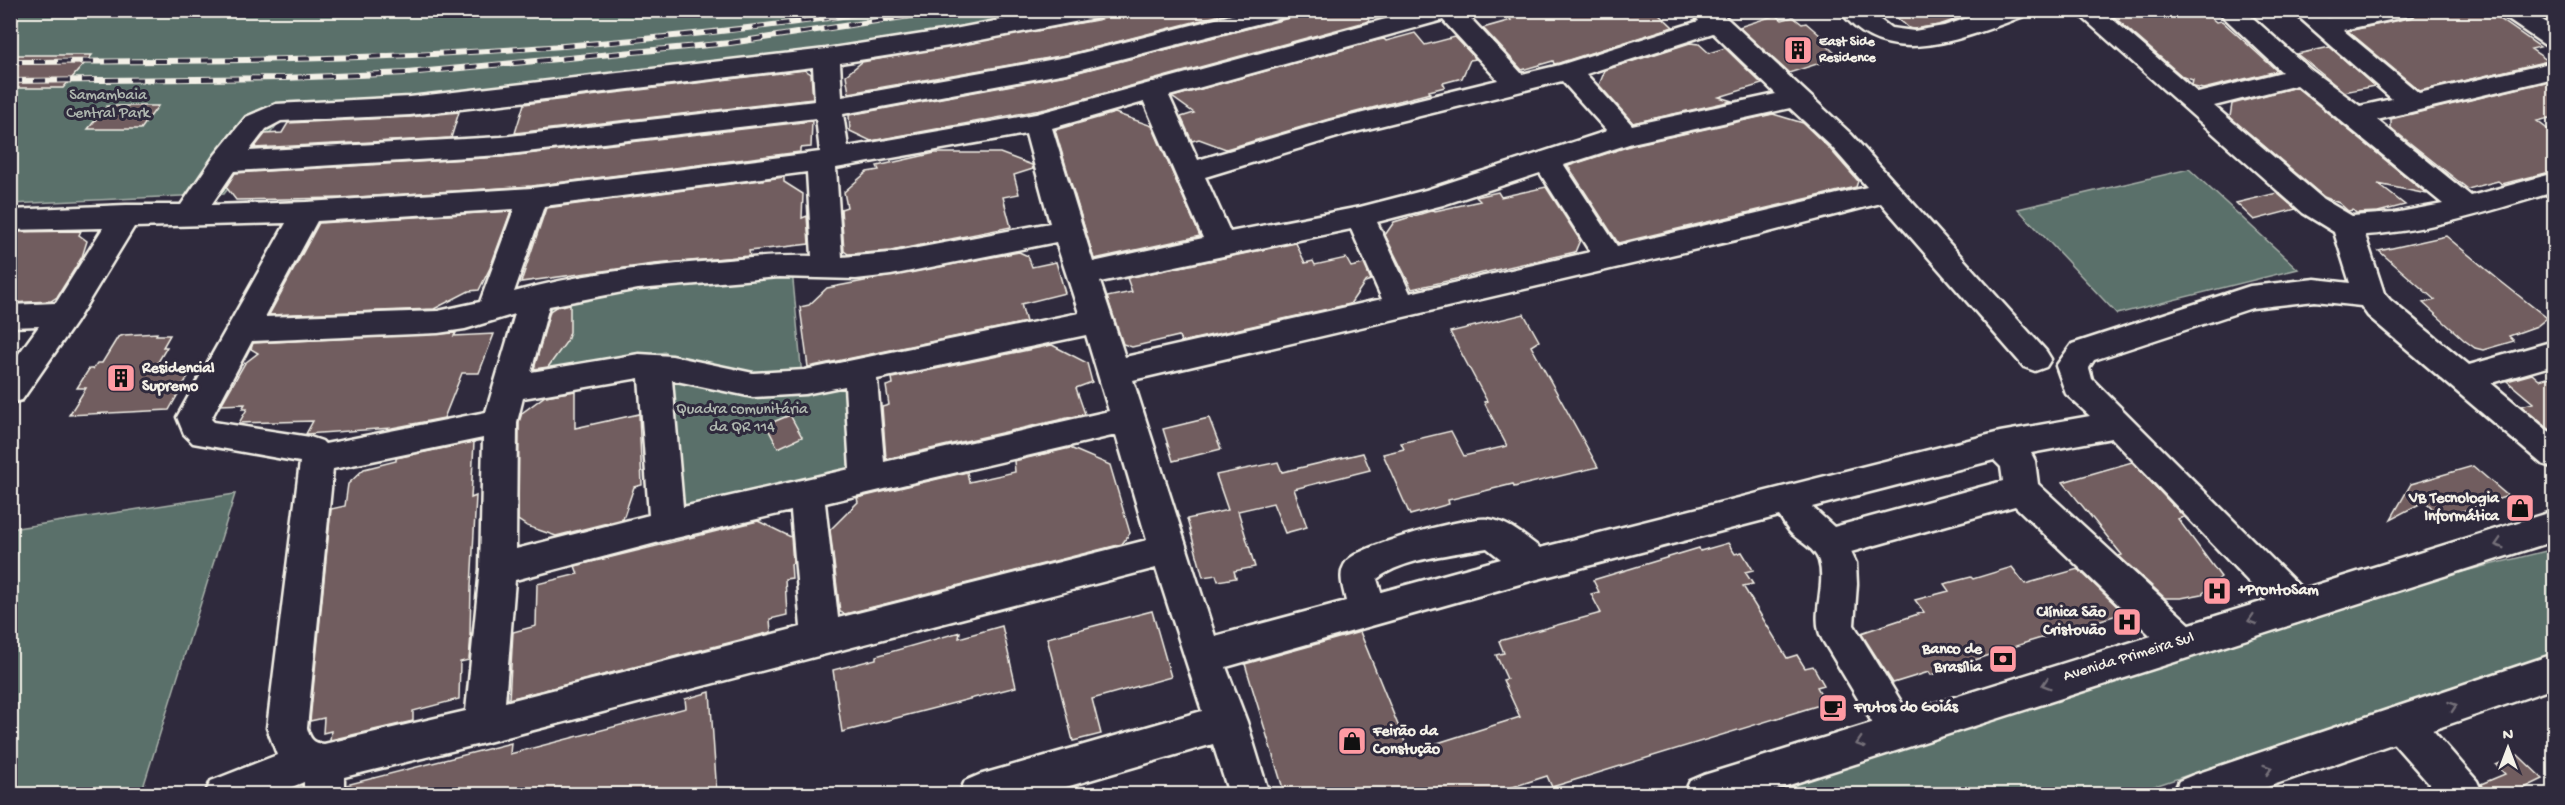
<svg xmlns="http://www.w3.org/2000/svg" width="2565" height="805" font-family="'Gochi Hand',sans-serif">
  <rect width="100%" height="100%" fill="#2f2a3d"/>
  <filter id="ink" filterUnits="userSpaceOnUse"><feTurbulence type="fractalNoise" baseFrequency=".0167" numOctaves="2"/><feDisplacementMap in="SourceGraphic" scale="12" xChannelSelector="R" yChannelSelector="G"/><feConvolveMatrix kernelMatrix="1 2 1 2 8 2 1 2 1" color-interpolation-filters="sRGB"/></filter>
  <g filter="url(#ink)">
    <path fill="#5a706a" stroke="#a7b0a9" stroke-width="1.5" d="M10,11H1123L1083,22L816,66L282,118L224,194L11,204Z
      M2189,169L2298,269L2117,314L2018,209Z
      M791,259L802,377L854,370L864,468L673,511L666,352L523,377L554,288Z
      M235,494L141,794H11V529Z
      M2554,549V653L2131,794H1714L2182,641Z"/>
    <path fill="#715d5e" stroke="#f4f1e8" stroke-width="1.5" d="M1134,10H1240L1066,55L849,93L846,75L862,62L1097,20Z
      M1297,10H1367L1369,21L1046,109L871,141L850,131L849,115L1067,75L1293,17Z
      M1502,10H1655L1673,27L1559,63L1554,64L1553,61L1522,70L1483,28L1511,20Z
      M1888,10H1969V15L1939,25L1914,29L1909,28Z
      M2106,10H2202L2216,22L2222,21L2277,71L2203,89L2194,87L2192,85L2193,80L2183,77Z
      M2418,10H2439L2443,14L2458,10H2487L2540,47L2531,49L2548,61L2420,91L2348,31L2413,17Z
      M1776,15L1782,20L1793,17L1802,24L1806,23L1828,42L1824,43L1839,57L1789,73L1739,27Z
      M1415,33L1425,45L1455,37L1476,59L1470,60L1462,78L1443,83L1445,87L1429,91L1430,93L1329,119L1226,149L1199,139L1192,141L1181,117L1194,113L1172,97L1378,40L1384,39L1386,41Z
      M1690,43L1699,44L1709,53L1725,48L1762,84L1719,97L1732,101L1633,123L1599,85L1605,70Z
      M2330,47L2374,86L2344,92L2297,54Z
      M10,55H92L63,88H10Z
      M805,70L811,74L813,99L515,133L524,104Z
      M2550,81L2554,84V117L2537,121L2554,134V171L2502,184L2498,181L2468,189L2391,128V119Z
      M2296,87L2427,194L2378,184L2405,205L2378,212L2356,213L2353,210L2348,211L2339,203L2324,197L2230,117L2232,104Z
      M107,106H158L141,129H88Z
      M459,112L451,138L254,148L265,134L282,133L288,123L410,117Z
      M1115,113L1152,126L1200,236L1094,259L1055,130Z
      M1773,114L1803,123L1829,148L1858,181L1856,187L1618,243L1568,166L1633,145Z
      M812,121L811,147L800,148V152L532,186L341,198L236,200L226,187L235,173L501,157Z
      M935,153H1000L1032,165L1033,169L1014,175L1019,194L1003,197L1011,227L891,251L848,254L844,251L841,209L847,207L844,192L867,172L879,170L877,166Z
      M784,177V182L803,194L802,218L807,216L809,244L749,251L750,256L654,264L521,282L546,208Z
      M1546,187L1580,240L1575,252L1412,289L1385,235L1394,222L1434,210L1435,211L1480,201L1476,197L1498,192L1501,197Z
      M2277,193L2296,209L2254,220L2236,203Z
      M511,211L490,268L479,290L469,291L434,309L269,315L319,223Z
      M81,231L79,235L87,241L82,257L57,297L51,301L10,303V232Z
      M2446,236L2499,280L2547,318L2537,326L2509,336L2514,341L2483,350L2475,348L2464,340L2423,303L2435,300L2379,251Z
      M1296,243L1305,263L1313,261L1315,265L1346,258L1351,267L1364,264L1371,280L1365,282L1350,304L1181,342L1179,336L1132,347L1123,344L1107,297L1132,292L1127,278Z
      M1019,252L1028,256L1032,267L1056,262L1065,293L1021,304L1026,322L808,367L800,307L809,305L827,288Z
      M570,304V332L567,341L548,367L534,369L550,311L556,307Z
      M1524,314L1539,341L1531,346L1598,467L1514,487L1513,484L1448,500L1449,504L1410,515L1383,454L1404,449L1401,443L1451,431L1464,456L1507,446L1484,402L1487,401L1450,332Z
      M157,333L156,335H170L163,347H167L152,372L191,371L169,410L69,415L86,388H77L89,369H93L97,363H102L118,337L124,335Z
      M456,333L454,336L494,334L479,373H462L444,418L392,428L306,434L313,421L239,423L247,409H242L245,404L221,405L245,363L258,353L251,349L253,343Z
      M1052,345L1087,363L1092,382L1076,388L1085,414L886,459L882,407L889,405L886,386L893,384L892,378Z
      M2532,374L2539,380L2554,376V433L2521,406L2533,403L2507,381Z
      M575,391V428L639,414L642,485L634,487L623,519L556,536L527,526L518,520L519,422L522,413L545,396Z
      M790,415L802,437L778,448L766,425Z
      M1209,418L1221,449L1173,461L1163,429Z
      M474,442L471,498L476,496L471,587L470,635L471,634L469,660L460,662L459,699L413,711V721L330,740L331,731L323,733L324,718L310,721L331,509L345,506L348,484L364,469L396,461V458Z
      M1070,448L1110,465L1130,533L1122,544L845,614L840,612L830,530L858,502L857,498L967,472L969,482L1015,472L1014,461Z
      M1363,453L1370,470L1294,489L1307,527L1285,533L1273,503L1238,511L1255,567L1234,571L1236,578L1218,581L1216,575L1203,577L1187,519L1228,510L1216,475L1278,462L1282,472Z
      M2132,462L2184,517L2178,519L2221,577L2202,594L2181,598H2165L2119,556L2122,555L2063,482Z
      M2473,466L2508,496L2442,518L2425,501L2391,519L2411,484Z
      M758,521L791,537L793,563L791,564L792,578L785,579L787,615L770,619L771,632L509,699L513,632L536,626L537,584L578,574L575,566Z
      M1728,543L1735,554L1742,552L1753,570L1745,572L1753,584L1743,586L1787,658L1797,655L1805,668L1813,666L1824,685L1817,687L1826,703L1552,787L1547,776L1488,795H1285L1245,664L1360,632L1409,752L1520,717L1503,680L1507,679L1496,655L1504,653L1499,641L1601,613L1591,594L1599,592L1593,580L1699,548L1700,551Z
      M2012,567L2025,584L2078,569L2124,613L2028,642L1931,675L1929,672L1893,683L1861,633L1924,612L1915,600L1949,591L1944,584L1971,577L1973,579Z
      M1152,611L1171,677L1092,699L1101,734L1073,741L1047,638Z
      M1002,626L1016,687L842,732L833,670L876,659V656L960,632L959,638Z
      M710,692L717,795H656V788L634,795H346V785L511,743L510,754L686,708L685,699Z
      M2518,755L2543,779L2510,795H2485L2481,784L2505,774L2496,765Z"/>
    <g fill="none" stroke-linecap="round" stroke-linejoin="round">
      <g stroke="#f4f1e8" stroke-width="5">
        <path id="minor" d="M1052,10H1107L1104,15L1095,18L949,46L840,63L842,97L1066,57L1251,10H1295L1292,15L1066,73L843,114L848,147L1036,114L1419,10H1463L1522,74L1560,65L1699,21L1691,10H1718L1851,134L2046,351L2051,359L2046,367L2035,371L2024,367L1881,203L1757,235L1133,380L1215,636L1346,601C1343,587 1337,573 1347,561C1360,545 1468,516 1488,519C1509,522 1524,536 1540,548L2000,432L2090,416L2066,394L2056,366L2072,344L2250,286L2315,279L2350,283L2334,232L2303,213L2074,10H2102L2198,93L2282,72L2216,10H2244L2311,70L2360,106L2392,99L2291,10H2319L2328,18L2363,10H2416L2413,15L2343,30L2419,93L2554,62V78L2377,120L2471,196L2554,173V192C2492,210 2430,231 2365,235L2384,293L2390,300L2469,365L2554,341V365L2491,383L2554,436V468L2542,464L2368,316L2361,306L2315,301L2252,308L2094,360L2089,368L2092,379L2309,596L2314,607L2309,618L2296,623L2283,618L2112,438L2031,453L2035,461L2038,484L2195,629L2201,641L2195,653L2182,657L2169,653L2015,506L1851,552L1856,563L1857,584L1854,625L1919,731L1913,744L1899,749L1885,744L1822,639C1810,615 1827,587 1819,561C1815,549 1802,543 1793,535C1787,530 1784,522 1779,516L1534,580L1226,667L1247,722L1269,794H1229L1213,744L1042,794H959L965,781L979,775L1202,711L1156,568L484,743L344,777V794H304V782L275,794H205L211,781L277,755L267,728L300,462L193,443L184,434L177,417L286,223L134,227L76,322L22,400L10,403V366L39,326L10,327V305L56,303L103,228L10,230V210L126,205H181L215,155L246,117L276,104L410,97L826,49L949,30ZM1443,20L1498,80L1330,121L1198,160L1169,96ZM1713,33L1776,94L1632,125L1586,74ZM813,67L815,101L501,137L249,151L266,129L281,121L410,115ZM1562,81L1607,131L1426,190L1360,207L1230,232L1205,177L1347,134ZM2297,85L2443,204L2394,213L2352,216L2323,199L2214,106ZM1144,102L1203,238L1093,262L1052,128ZM1790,108L1831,146L1867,187L1617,246L1564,165L1632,143ZM816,118L820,152L532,188L307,202L211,205L234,171L501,155ZM1026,134L1050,223L891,253L842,257L836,168ZM807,172L812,256C775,255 739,259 701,262C639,267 575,275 514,292L544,206ZM1540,173L1590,252L1410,293L1377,222L1443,205ZM514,209L480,302L438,311L265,317L317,221ZM1351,229L1382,299L1125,357L1100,282ZM1056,242L1079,313L805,370L753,373L672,356L639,354L531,372L549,306L638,289L779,277L856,279L891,275ZM515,314L486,412L325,444L322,441L310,437L214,422L211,419L252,341L438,333L465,329ZM1086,335L1109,411L884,462L877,379ZM639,378L649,515L516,549L517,422L523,398ZM672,380L753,397L805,394L845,386L850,469L683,507ZM1116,435L1147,540L838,618L825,503ZM483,438L480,569L466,711L324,744C313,743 310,739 307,728L333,469ZM1994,460L2001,467L2003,481L1834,527L1812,507ZM791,511L801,627L505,702L515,580L667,540ZM1487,548L1501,559L1381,592L1377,579C1403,558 1455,554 1487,548Z
          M1840,10H1867L1891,28L1914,31L1944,26L1992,10H2030L2027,15C1969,36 1885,75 1840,10Z
          M2498,10H2528L2554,28V47L2545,45L2501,15Z
          M2402,706L2416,711L2477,781L2483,794H2438L2388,737L2382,724L2388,711Z"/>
      </g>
      <g stroke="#f4f1e8" stroke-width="5">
        <path id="major" d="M2554,511V541L1761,794H1684L1690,781L1704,775Z
          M2554,654V688L2247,794H2173L2179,781L2193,775Z"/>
      </g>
      <use href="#minor" fill="#2f2a3d" fill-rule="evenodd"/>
      <use href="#major" fill="#2f2a3d" fill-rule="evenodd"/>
      <g stroke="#f4f1e8" stroke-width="6">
        <path id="rail" d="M10,62C157,61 304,61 451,53C596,46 741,31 885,10
          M10,81L284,78L407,73L730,43L950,10"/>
      </g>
      <use href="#rail" stroke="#2f2a3d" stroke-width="4" stroke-dasharray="12" stroke-linecap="butt"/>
    </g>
    <defs><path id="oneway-chevron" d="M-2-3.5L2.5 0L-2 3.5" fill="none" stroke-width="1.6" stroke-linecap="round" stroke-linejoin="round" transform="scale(1.5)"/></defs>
    <g stroke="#747079">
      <use href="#oneway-chevron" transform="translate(2499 544) rotate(163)"/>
      <use href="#oneway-chevron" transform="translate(2252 620) rotate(163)"/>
      <use href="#oneway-chevron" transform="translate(2046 684) rotate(163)"/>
      <use href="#oneway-chevron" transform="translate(2453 706) rotate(-19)"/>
      <use href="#oneway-chevron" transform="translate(1860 743) rotate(162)"/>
      <use href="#oneway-chevron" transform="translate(2268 769) rotate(-18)"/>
    </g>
  </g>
  <defs>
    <g id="building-square" transform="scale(1.5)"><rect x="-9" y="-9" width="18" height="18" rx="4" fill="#ff9aa2" stroke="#2f2a3d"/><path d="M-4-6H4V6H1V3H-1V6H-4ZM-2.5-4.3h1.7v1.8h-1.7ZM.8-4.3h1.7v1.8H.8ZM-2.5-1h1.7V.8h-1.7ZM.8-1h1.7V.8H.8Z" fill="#111"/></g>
    <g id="shop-square" transform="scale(1.5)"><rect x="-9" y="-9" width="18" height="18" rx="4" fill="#ff9aa2" stroke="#2f2a3d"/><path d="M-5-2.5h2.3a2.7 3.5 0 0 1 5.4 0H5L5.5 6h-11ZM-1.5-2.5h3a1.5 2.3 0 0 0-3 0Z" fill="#111"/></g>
    <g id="hospital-square" transform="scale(1.5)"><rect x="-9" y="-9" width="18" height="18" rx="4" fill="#ff9aa2" stroke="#2f2a3d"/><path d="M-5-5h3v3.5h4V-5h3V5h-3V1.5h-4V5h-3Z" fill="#111"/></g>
    <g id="bank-square" transform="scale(1.5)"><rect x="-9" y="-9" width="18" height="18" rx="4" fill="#ff9aa2" stroke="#2f2a3d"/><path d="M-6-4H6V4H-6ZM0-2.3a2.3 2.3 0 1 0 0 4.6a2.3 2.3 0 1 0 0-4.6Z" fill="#111"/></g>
    <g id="cafe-square" transform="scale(1.5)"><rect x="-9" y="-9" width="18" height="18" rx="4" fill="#ff9aa2" stroke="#2f2a3d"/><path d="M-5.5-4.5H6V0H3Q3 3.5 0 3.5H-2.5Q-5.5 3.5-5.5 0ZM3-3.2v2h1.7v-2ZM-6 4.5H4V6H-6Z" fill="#111"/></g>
  </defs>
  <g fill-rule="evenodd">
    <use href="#building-square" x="1798" y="50"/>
    <use href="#building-square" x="121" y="378"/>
    <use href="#shop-square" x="2520" y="508"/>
    <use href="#hospital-square" x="2217" y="591"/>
    <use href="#hospital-square" x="2127" y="622"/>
    <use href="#bank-square" x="2003" y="659"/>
    <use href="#cafe-square" x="1833" y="708"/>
    <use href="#shop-square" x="1352" y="741"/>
  </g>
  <g text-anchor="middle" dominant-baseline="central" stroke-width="6" stroke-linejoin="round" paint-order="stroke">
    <g font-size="14" font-weight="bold" fill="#f4f1e8" stroke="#2f2a3d" text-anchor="start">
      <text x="1819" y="42">East Side<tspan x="1819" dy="16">Residence</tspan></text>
    </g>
    <g font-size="16" fill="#afb7af" stroke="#2f2a3d">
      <text x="108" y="96">Samambaia<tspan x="108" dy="18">Central Park</tspan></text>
      <text x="742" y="410">Quadra comunitária<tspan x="742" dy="18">da QR 114</tspan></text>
    </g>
    <g font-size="16" font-weight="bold" fill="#f4f1e8" stroke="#2f2a3d" text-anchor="start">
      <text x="142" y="369">Residencial<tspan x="142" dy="18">Supremo</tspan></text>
      <text x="2499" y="499" text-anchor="end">VB Tecnologia<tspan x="2499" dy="18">Informática</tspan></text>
      <text x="2238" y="591">+ProntoSam</text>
      <text x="2106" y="613" text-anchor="end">Clínica São<tspan x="2106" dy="18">Cristovão</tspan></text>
      <text x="1982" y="650" text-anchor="end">Banco de<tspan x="1982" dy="18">Brasília</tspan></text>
      <text x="1854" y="708">Frutos do Goiás</text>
      <text x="1373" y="732">Feirão da<tspan x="1373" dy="18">Constução</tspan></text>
    </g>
    <g font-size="16" fill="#f4f1e8" stroke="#2f2a3d">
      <text transform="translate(2129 658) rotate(-17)">Avenida Primeira Sul</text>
    </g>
  </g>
  <rect width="2565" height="805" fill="none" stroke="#2f2a3d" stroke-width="36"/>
  <rect x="18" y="18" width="2529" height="769" fill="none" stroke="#f4f1e8" stroke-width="2" filter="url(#ink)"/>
  <g transform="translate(2508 748)" stroke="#2f2a3d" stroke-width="4.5" paint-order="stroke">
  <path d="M0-4.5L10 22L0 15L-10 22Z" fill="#f4f1e8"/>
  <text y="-9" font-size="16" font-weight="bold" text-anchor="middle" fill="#f4f1e8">N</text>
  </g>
</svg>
